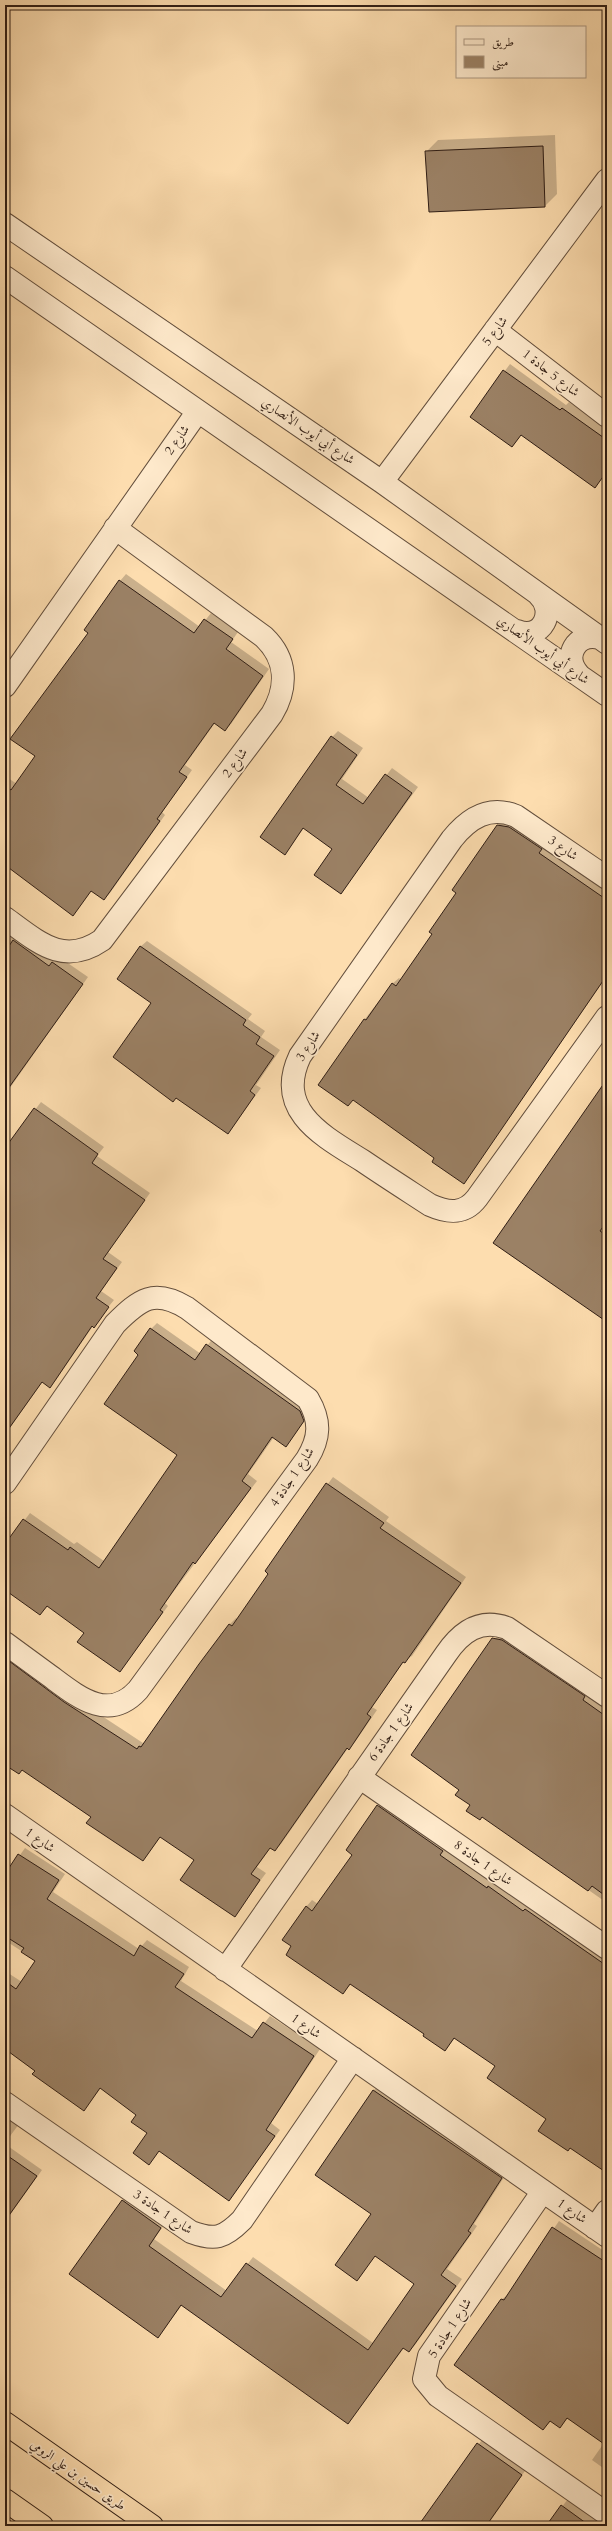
<svg xmlns="http://www.w3.org/2000/svg" width="612" height="2531" font-family="Cardo,Amiri,serif">
  <rect width="100%" height="100%" fill="#fdddaf"/>
  <filter id="stains"><feTurbulence type="fractalNoise" baseFrequency=".005" numOctaves="4"/><feColorMatrix values="0 0 0 0 .2 0 0 0 0 .09 0 0 0 0 .02 0 0 0 .5 -.17"/></filter>
  <radialGradient id="worn" r=".72"><stop offset=".6" stop-color="#630" stop-opacity="0"/><stop offset="1" stop-color="#630" stop-opacity=".3"/></radialGradient>
  <path fill="#dabd95" stroke="#856e55" d="M5,2517L18,2526H5Z"/>
  <path fill="#0003" d="M555,135L557,194L545,206L426,152L438,140Z
    M510,364L566,405L569,402L607,429V472L595,487L522,434L512,446L471,417Z
    M126,574L200,627L211,613L238,632L231,642L269,669L231,724L225,730L215,723L185,765L192,770L162,812L165,815L110,893L104,899L92,890L73,915L5,864V776L17,784L36,756L90,633L120,581Z
    M338,731L363,748L342,779L369,798L392,768L418,787L341,893L334,849L304,828L284,854L332,737Z
    M505,819L607,885V976L464,1182L435,1158L354,1099L319,1085L365,1019L392,984L399,978L401,980L433,934L498,825Z
    M5,929L59,957L88,977L5,1095Z
    M147,941L252,1014L248,1019L265,1031L261,1037L280,1050L256,1085L261,1088L228,1133L152,1002L140,947Z
    M607,1079V1321L495,1243Z
    M41,1102L104,1147L97,1156L150,1193L108,1252L122,1262L101,1291L114,1300L93,1326L56,1380L50,1386L43,1381L5,1435V1149Z
    M157,1323L201,1354L213,1338L310,1414L286,1445L274,1437L248,1474L257,1481L165,1603L168,1606L120,1671L85,1632L48,1606L40,1614L5,1589V1546L30,1513L74,1544L77,1542L104,1561L178,1455L140,1354L151,1329Z
    M333,1477L389,1517L386,1521L466,1577L412,1656L404,1661L372,1707L377,1710L355,1742L348,1748L281,1844L275,1850L271,1847L257,1867L266,1873L235,1915L195,1860L161,1836L143,1860L92,1817L22,1769L5,1763V1647L70,1695L143,1743L147,1741L230,1624L236,1618L237,1619L270,1573L290,1535Z
    M500,1632L607,1706V1903L483,1816L480,1819L460,1789L412,1755Z
    M384,1799L607,1955V2172L571,2147L568,2150L547,2119L497,2065L455,2038L445,2050L426,2033L352,1983L343,1993L293,1946L306,1907L312,1900L318,1904L354,1854L347,1849Z
    M25,1848L65,1874L53,1892L139,1949L147,1940L189,1967L181,1981L258,2031L270,2016L320,2049L271,2123L280,2130L229,2199L160,2150L149,2163L148,2133L138,2115L101,2088L84,2110L5,2048V1971L22,1982L37,1961L9,1943L5,1949V1876Z
    M380,2084L508,2171L474,2224L477,2226L447,2269L462,2279L415,2345L409,2351L404,2348L348,2423L182,2305L158,2337L123,2200L129,2194L167,2221L154,2239L227,2291L253,2257L373,2343L416,2284L376,2255L357,2279L373,2214V2091Z
    M5,2113L22,2120L5,2143Z
    M5,2144L42,2170L5,2222Z
    M559,2221L607,2253L606,2470L592,2460L604,2443L568,2418L560,2427L551,2421L543,2429L502,2299L509,2294Z
    M484,2437L527,2468L487,2526H419Z
    M568,2499L605,2526H547Z"/>
  <path fill="#9b8165" stroke="#301e15" d="M543,146L545,207L429,212L425,151Z
    M503,370L560,410L562,408L607,440V471L595,488L521,435L512,447L470,417Z
    M119,580L194,633L204,619L233,639L226,649L263,676L225,731L214,723L179,772L187,777L157,819L160,821L104,900L91,891L73,916L5,865V786L11,790L35,756L10,739L88,633L84,630Z
    M331,736L357,755L336,785L363,804L385,774L412,793L341,894L314,875L332,849L303,828L285,855L260,837Z
    M497,825L509,827L542,849L539,853L607,900V975L464,1184L432,1162L434,1158L353,1100L348,1106L318,1085L364,1019L366,1020L392,983L396,986L432,934L429,932L456,893L452,890Z
    M13,940L49,966L52,962L83,984L5,1093V952Z
    M140,946L246,1020L243,1025L260,1037L256,1044L274,1056L250,1091L255,1095L228,1134L176,1098L173,1102L113,1057L151,1003L117,979Z
    M607,1079V1221L600,1231L607,1236V1322L493,1243Z
    M34,1108L98,1154L92,1163L145,1200L103,1259L117,1268L96,1298L109,1307L94,1328L92,1326L50,1388L42,1382L5,1434V1148Z
    M150,1328L195,1360L206,1344L300,1411L304,1421L286,1447L272,1437L242,1481L251,1488L195,1564L193,1562L160,1610L163,1612L120,1672L77,1642L84,1633L47,1606L40,1615L5,1590V1544L23,1519L68,1550L70,1547L99,1568L177,1455L104,1404L138,1355L134,1351Z
    M326,1483L384,1523L380,1528L461,1583L405,1663L403,1662L367,1714L371,1717L349,1750L347,1748L275,1851L270,1848L251,1874L260,1880L235,1917L180,1880L194,1860L160,1837L143,1861L86,1823L91,1817L22,1770L19,1774L5,1765V1658L64,1702L137,1749L139,1746L141,1747L199,1664L229,1624L232,1626L268,1574L265,1571Z
    M492,1638L502,1640L585,1696L583,1700L607,1717V1897L592,1886L588,1891L482,1817L480,1820L466,1811L470,1805L455,1795L459,1790L411,1755Z
    M377,1805L443,1851L440,1855L487,1888L488,1886L523,1911L525,1909L607,1966V2173L570,2148L568,2151L538,2131L546,2119L487,2078L495,2066L454,2038L445,2051L423,2036L424,2034L350,1984L343,1994L286,1955L291,1946L282,1940L306,1906L312,1911L352,1855L346,1850Z
    M18,1854L59,1880L47,1899L134,1956L140,1945L184,1974L175,1987L252,2038L263,2022L314,2056L266,2130L275,2136L229,2201L159,2151L149,2165L133,2153L147,2133L131,2122L136,2115L100,2088L84,2111L32,2074L35,2071L5,2049V1981L16,1989L35,1961L21,1952L24,1948L5,1936V1874Z
    M373,2090L502,2178L468,2231L471,2233L441,2275L456,2286L409,2352L403,2348L348,2424L181,2305L158,2338L69,2274L122,2200L161,2228L149,2246L221,2297L246,2263L368,2350L414,2284L375,2256L357,2281L335,2265L371,2214L315,2175Z
    M5,2154L37,2176L5,2221Z
    M552,2227L607,2263V2446L567,2418L560,2428L550,2421L543,2430L454,2365L501,2299L504,2300Z
    M477,2443L522,2475L486,2526H418Z
    M561,2505L590,2526H546Z"/>
  <g fill="none" stroke-linecap="round" stroke-linejoin="round">
    <g stroke="#634e3c" stroke-width="24">
      <path id="minor" d="M5,224L382,482L607,643
        M5,277L607,695
        M495,330L607,416
        M382,482L607,180
        M517,631C542,641 557,611 538,594
        M579,675C562,657 576,632 600,638
        M5,686L198,411
        M607,878L516,816C489,805 469,818 452,839L300,1056C274,1111 323,1136 363,1161C385,1176 407,1190 430,1205C448,1213 464,1215 477,1198L607,1017
        M5,918C37,941 63,967 102,940L272,714C288,687 287,659 264,637L115,528
        M5,1483L115,1324C140,1299 154,1288 187,1308L308,1399C321,1421 320,1438 307,1459L138,1690C108,1723 77,1696 50,1676C35,1665 20,1654 5,1643
        M359,1777L607,1948
        M5,1815L607,2236
        M225,1970L446,1654C461,1632 480,1618 507,1628L607,1696
        M5,2103L191,2232C215,2241 224,2238 242,2220L353,2058
        M543,2191L429,2356L424,2379L438,2396L607,2514
        M595,2228L607,2211"/>
    </g>
    <g stroke="#301e15" stroke-width="24">
      <path id="highway" d="M5,2423L152,2526
        M5,2500L42,2526"/>
    </g>
    <use href="#minor" stroke="#fee9cb" stroke-width="22"/>
    <use href="#highway" stroke="#fdddaf" stroke-width="22"/>
  </g>
  <g text-anchor="middle" dominant-baseline="central" stroke-width="3.5" stroke-linejoin="round" paint-order="stroke">
    <g font-size="13" fill="#301e15" stroke="#fee9cb">
      <text transform="translate(495 331) rotate(-53)">شارع 5</text>
      <text transform="translate(551 373) rotate(38)">شارع 5 جادة 1</text>
      <text transform="translate(308 431) rotate(34)">شارع أبي أيوب الأنصاري</text>
      <text transform="translate(177 440) rotate(-55)">شارع 2</text>
      <text transform="translate(543 650) rotate(35)">شارع أبي أيوب الأنصاري</text>
      <text transform="translate(235 763) rotate(-54)">شارع 2</text>
      <text transform="translate(563 848) rotate(35)">شارع 3</text>
      <text transform="translate(308 1046) rotate(-57)">شارع 3</text>
      <text transform="translate(292 1477) rotate(-56)">شارع 1 جادة 4</text>
      <text transform="translate(391 1732) rotate(-55)">شارع 1 جادة 6</text>
      <text transform="translate(40 1840) rotate(35)">شارع 1</text>
      <text transform="translate(483 1863) rotate(35)">شارع 1 جادة 8</text>
      <text transform="translate(306 2026) rotate(35)">شارع 1</text>
      <text transform="translate(572 2211) rotate(35)">شارع 1</text>
      <text transform="translate(163 2212) rotate(34)">شارع 1 جادة 3</text>
      <text transform="translate(450 2328) rotate(-57)">شارع 1 جادة 5</text>
      <text transform="translate(78 2475) rotate(35)">طريق حسين بن علي الرومي</text>
    </g>
  </g>
  <rect width="612" height="2531" fill="none" stroke="#fdddaf" stroke-width="20"/>
  <rect x="6" y="6" width="600" height="2519" fill="none" stroke="#301e15" stroke-width="2"/>
  <rect x="10" y="10" width="592" height="2511" fill="none" stroke="#301e15"/>
  <rect x="456" y="26" width="130" height="52" fill="#fee9cb" stroke="#ac9882"/>
  <rect x="464" y="39" width="20" height="6" fill="#fee9cb" stroke="#ac9882"/>
  <text x="492" y="46" font-size="12" fill="#301e15">طريق</text>
  <rect x="464" y="56" width="20" height="12" fill="#9b8165" stroke="#ac9882"/>
  <text x="492" y="66" font-size="12" fill="#301e15">مبنى</text>
  <rect width="100%" height="100%" filter="url(#stains)"/>
  <rect width="100%" height="100%" fill="url(#worn)"/>
</svg>
